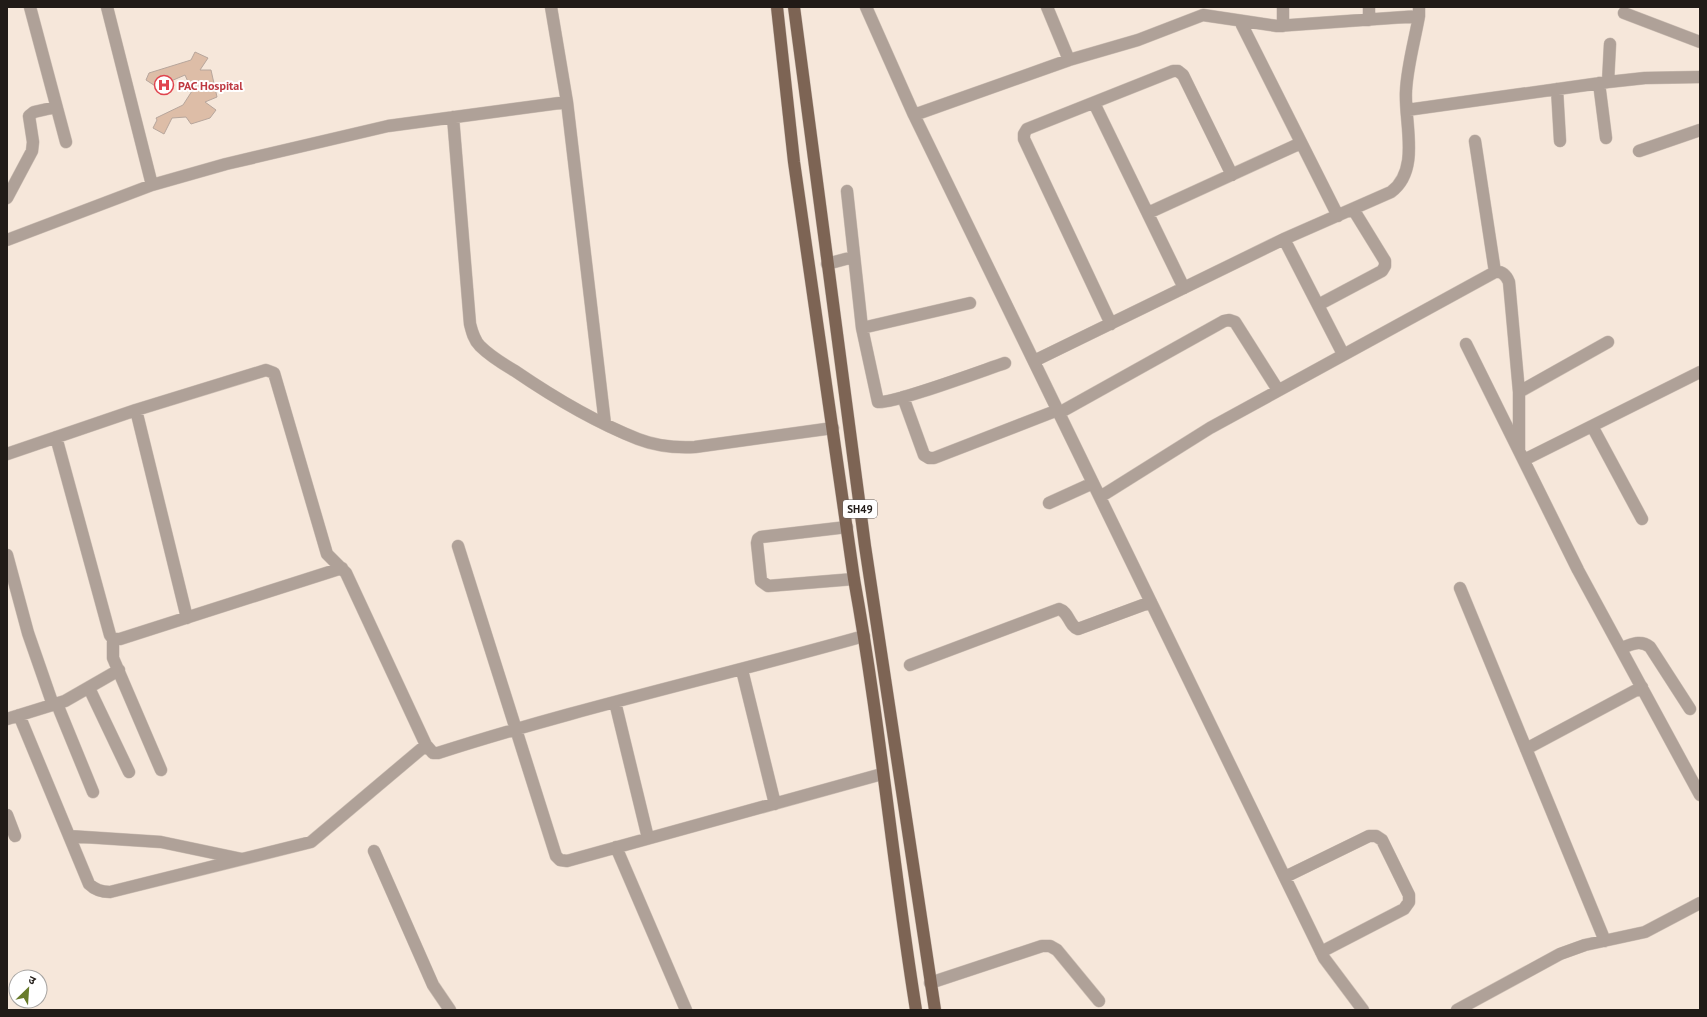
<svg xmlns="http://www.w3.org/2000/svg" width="1707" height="1017" font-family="'PT Sans','Noto Sans Devanagari',sans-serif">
  <rect width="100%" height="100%" fill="#f6e7da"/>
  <path fill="#ddbda7" stroke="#b7a69c" d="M195,52L208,58L200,70H211L217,97L205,102L216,110L210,118L191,124L186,117L172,118L164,134L153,128L157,120L156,118L183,105L192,91L185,75L171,81L166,93L146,80L149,73L191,60Z"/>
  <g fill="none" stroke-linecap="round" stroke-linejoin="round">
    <g stroke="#d0c2b7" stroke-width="13">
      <path id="minor" d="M30,7L66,142
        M107,7L152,185
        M551,7L567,102L605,424
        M866,7L914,115L1324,958L1363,1010
        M1047,7L1069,60
        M1283,7V26
        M1624,13L1700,42
        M1369,20V7
        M1240,21L1338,216
        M1608,82L1610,44
        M1599,83L1606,138
        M1557,89L1560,141
        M1094,103L1184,288
        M1407,110L1608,82L1645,78L1700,77
        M914,115L1069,60L1138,40L1203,15L1277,26L1419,16V7
        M453,117L470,324C472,332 474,340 480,346C490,356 503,364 515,371C553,397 595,422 638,439C656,446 676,448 695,447L833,428
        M1475,141L1495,272
        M1639,151L1700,130
        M847,191L862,328L878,402C893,404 984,370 1005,363
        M7,198L32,151L33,142L29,116L34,112L56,107
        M1148,213L1301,143
        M1284,239L1343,354
        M7,240L152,185L226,164L388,126L567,102
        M827,264L853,257
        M1318,305L1382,271L1385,266V261L1353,209
        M1111,324L1024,139V134L1027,129L1173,71H1178L1183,75L1232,175
        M862,328L970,303
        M1466,344L1578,570L1700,795
        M1034,361L1284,239L1391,192C1421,170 1404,122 1406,91C1407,67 1415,39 1419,16
        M1519,392L1608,342
        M903,397L924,455L929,458H934L1058,410
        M136,410L187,618
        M1059,413L1224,321L1229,320L1235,322L1278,390
        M1592,426L1642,519
        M56,437L110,635L113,639H120L342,568
        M7,454L136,410L266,370L274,373L327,554L346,573L426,745L433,753H438C578,708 722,676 864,636
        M1524,460L1700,372
        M1100,497L1210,428L1495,272C1502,271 1506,275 1509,282L1519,392V450
        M1049,503L1093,483
        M847,527L761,537L758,539L757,543L761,581L768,586L854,579
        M458,546L556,856L560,860L567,861L882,774
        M7,555L28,633L53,705
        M1460,588L1605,941
        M113,639V658L161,770
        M1621,648C1631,645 1640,639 1650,647L1690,709
        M910,665L1059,609C1069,612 1069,626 1078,629L1151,602
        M742,670L775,804
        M89,688L129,772
        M615,702L648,838
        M57,704L93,792
        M19,715L89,884C95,890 102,892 110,892L311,842L426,745
        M7,719L65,701L119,670
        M1526,749L1642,687
        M7,815L15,836
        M69,836L161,842L242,859
        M616,847L686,1010
        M374,851L433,985L450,1010
        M1285,877L1369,836H1376L1382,840L1409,895V902L1404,909L1321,952
        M930,983L1042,946H1050L1057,950L1099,1001
        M1457,1010L1560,954L1585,945L1645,932L1700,903"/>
    </g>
    <g stroke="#d0c2b7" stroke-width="13">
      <path id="major" d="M777,7L794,162L854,579C880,722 893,867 916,1010
        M794,7L865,546L935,1010"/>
    </g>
    <use href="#minor" stroke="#afa198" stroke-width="12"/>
    <use href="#major" stroke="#7d6454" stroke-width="12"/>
  </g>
  <defs>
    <g id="hospital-ring" transform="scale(1)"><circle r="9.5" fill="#fff" stroke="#e0444e" stroke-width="1.5"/><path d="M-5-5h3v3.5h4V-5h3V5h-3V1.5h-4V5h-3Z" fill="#e0444e"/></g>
  </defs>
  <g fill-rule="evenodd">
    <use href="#hospital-ring" x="164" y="85"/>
  </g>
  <g text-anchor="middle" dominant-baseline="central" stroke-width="4" stroke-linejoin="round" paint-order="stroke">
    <rect fill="#fff" stroke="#645f5d" stroke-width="1" x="843" y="500" width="34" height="18" rx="3"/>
    <g font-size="11" font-weight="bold" fill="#211b17">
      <text x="860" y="509">SH49</text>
    </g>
    <g font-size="12" font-weight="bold" fill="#be3a42" stroke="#fff" text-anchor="start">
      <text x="178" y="85">PAC Hospital</text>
    </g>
  </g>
  <rect width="1707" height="1017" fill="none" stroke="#211b17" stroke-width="16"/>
  <g transform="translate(28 989) rotate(25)"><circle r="19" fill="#ffffff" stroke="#a6a4a2"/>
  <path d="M0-3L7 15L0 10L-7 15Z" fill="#687b2b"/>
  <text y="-6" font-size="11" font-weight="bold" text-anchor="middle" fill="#211b17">उ</text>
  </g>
</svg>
